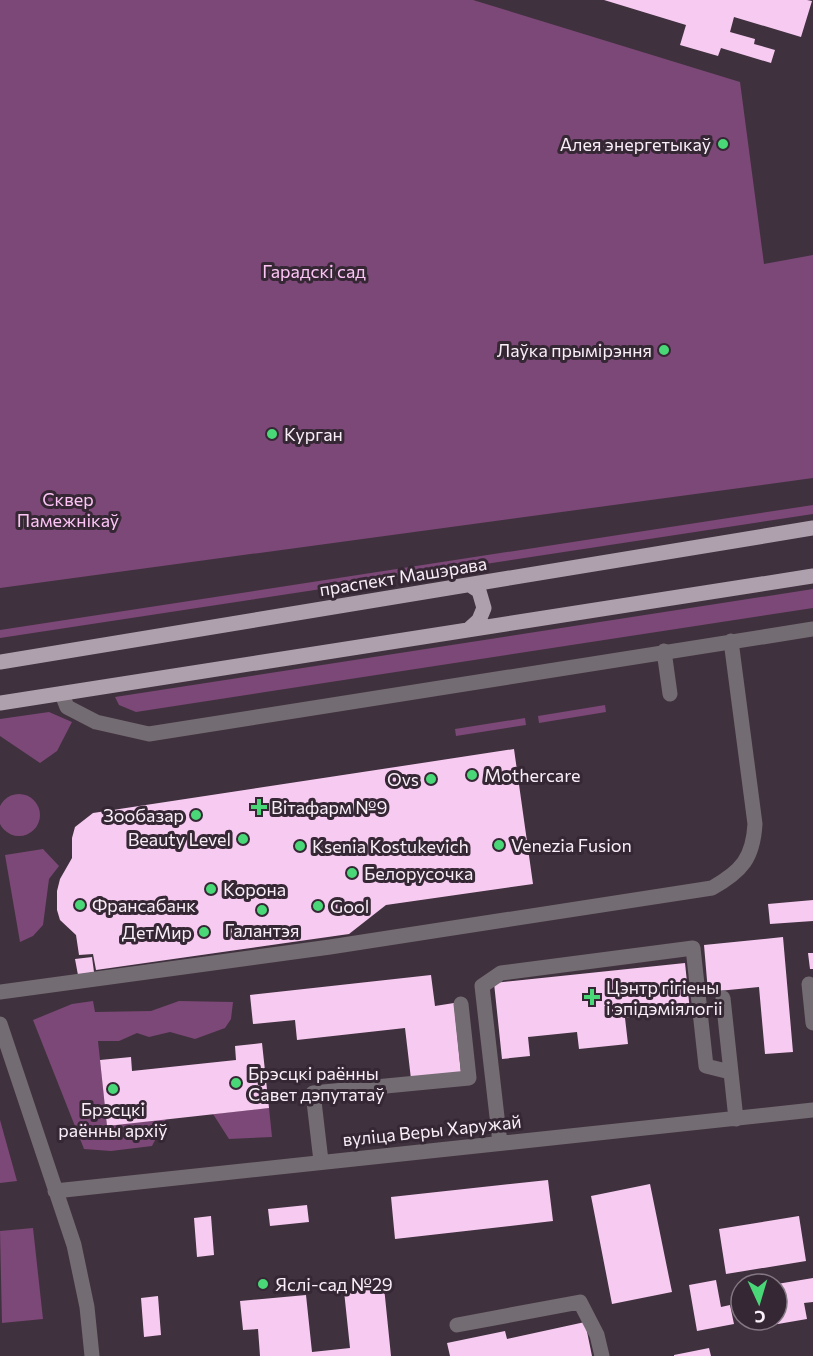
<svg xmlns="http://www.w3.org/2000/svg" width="813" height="1356" font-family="Commissioner,sans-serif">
  <rect width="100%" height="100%" fill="#40313e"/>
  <path fill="#7c4877" d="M0,0H473L740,82L764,264L813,255V478L0,588Z
    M813,505V514L0,638V630Z
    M813,589V608L136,712L119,705L115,697Z
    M605,705L606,712L539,723L538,716Z
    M49,712L72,722L57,751L40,763L0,736V719Z
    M525,718L526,725L456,736L455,729Z
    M-2 815a21 21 0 1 1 42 0a21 21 0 1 1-42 0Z
    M43,849L59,866L49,879L43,925L33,936L20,942L5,855Z
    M93,1001L95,1012L151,1011L179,1001L233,1002L231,1019L225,1028L195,1039L170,1032L149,1037L137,1033L119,1041H98L107,1125L166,1119L152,1146L111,1151L84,1149L33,1020L72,1004Z
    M269,1108L272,1137L229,1139L213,1114Z
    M0,1120L17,1181L0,1183Z
    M33,1228L43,1319L2,1323L0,1231Z"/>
  <path fill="#f7caf1" d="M604,0H807L812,1L801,37L734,17L730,32L755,39L754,44L775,50L771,63L721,48L718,56L680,45L686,25Z
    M514,749L533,884L386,905L349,934L96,970L93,954L79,955L76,935L60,920L57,910V891L60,879L72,858V838L75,827L93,813Z
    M813,900V921L770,924L768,904Z
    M783,937L793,1052L765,1054L759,987L708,992L704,945Z
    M808,953H813V969H810Z
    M92,957L94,972L78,975L75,959Z
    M685,963L690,1011L625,1018L628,1044L579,1049L577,1032L528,1037L530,1056L502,1059L494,983Z
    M431,975L435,1006L454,1003L461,1073L411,1079L405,1028L297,1040L295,1020L253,1024L250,995Z
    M262,1043L269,1108L107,1126L100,1060L131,1057L132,1071L236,1060L235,1046Z
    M548,1180L553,1221L395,1239L391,1197Z
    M650,1184L672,1292L612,1304L591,1196Z
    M307,1205L309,1222L270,1226L268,1209Z
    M211,1216L214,1255L197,1257L194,1218Z
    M799,1216L806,1261L726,1274L719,1229Z
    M813,1278V1302L804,1303L807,1319L754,1328L752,1320H777V1284Z
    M716,1280L721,1307L730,1305L734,1324L697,1331L689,1285Z
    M384,1287L391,1356H260L258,1329L243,1330L240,1301L306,1295L312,1352L350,1348L344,1291Z
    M158,1296L161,1335L144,1337L141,1298Z
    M585,1322L592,1356H450L447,1343L505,1331L507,1339Z
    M709,1348L711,1356H674V1355Z"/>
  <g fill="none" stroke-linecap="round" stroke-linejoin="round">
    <path stroke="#736c72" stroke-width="15" d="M664,651L670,694
      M62,694L67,707L96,722L149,734L813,629
      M809,984L813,1023
      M0,992L330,947L712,888C742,871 753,858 755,824L731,641
      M723,998L736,1119
      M0,1024L74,1245L87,1307L92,1356
      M500,1143L482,986L501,973L693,948L706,1066L730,1072
      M321,1161L313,1093L469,1078L461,1004
      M55,1191L813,1110
      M457,1325L580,1302L597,1335L602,1356"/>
    <path stroke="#afa0ad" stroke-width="15" d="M468,630L479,620L484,608L479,591L470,585
      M0,662L813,528
      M0,703L813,576"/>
  </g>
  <g fill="#4ad778" stroke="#352734" stroke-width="2">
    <circle cx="723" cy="144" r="6"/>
    <circle cx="664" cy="350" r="6"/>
    <circle cx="272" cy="434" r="6"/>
    <circle cx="472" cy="775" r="6"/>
    <circle cx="431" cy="779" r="6"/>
    <path d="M256 798h6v6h6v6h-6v6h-6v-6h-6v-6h6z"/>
    <circle cx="196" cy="815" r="6"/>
    <circle cx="243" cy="839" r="6"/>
    <circle cx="499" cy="845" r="6"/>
    <circle cx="300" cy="846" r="6"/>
    <circle cx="352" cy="873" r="6"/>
    <circle cx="211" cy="889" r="6"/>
    <circle cx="80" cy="905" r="6"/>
    <circle cx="318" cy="906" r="6"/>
    <circle cx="262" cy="910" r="6"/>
    <circle cx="204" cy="932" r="6"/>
    <path d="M589 988h6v6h6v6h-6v6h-6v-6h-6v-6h6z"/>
    <circle cx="236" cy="1083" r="6"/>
    <circle cx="113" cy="1089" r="6"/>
    <circle cx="263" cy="1284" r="6"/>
  </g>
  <g text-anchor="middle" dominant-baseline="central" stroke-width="6" stroke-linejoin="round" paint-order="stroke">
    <g font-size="18" fill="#f9eff8" stroke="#352734" text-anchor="start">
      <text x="711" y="144" text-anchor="end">Алея энергетыкаў</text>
      <text x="652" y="350" text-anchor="end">Лаўка прымірэння</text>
      <text x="284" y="434">Курган</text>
      <text x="484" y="775">Mothercare</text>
      <text x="419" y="779" text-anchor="end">Ovs</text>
      <text x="271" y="807">Вітафарм №9</text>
      <text x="184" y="815" text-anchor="end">Зообазар</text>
      <text x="231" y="839" text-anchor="end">Beauty Level</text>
      <text x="511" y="845">Venezia Fusion</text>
      <text x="312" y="846">Ksenia Kostukevich</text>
      <text x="364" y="873">Белорусочка</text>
      <text x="223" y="889">Корона</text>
      <text x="92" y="905">Франсабанк</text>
      <text x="330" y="906">Gool</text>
      <text x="262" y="930" text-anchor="middle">Галантэя</text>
      <text x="192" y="932" text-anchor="end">ДетМир</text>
      <text x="606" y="987">Цэнтр гігіены<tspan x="606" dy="21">і эпідэміялогіі</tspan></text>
      <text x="248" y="1073">Брэсцкі раённы<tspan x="248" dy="21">Савет дэпутатаў</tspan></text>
      <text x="113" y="1109" text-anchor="middle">Брэсцкі<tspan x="113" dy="21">раённы архіў</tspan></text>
      <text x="275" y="1284">Яслі-сад №29</text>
    </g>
    <g font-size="18" fill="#fdc4f6" stroke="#352734">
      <text x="314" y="271">Гарадскі сад</text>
      <text x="68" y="499">Сквер<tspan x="68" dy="21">Памежнікаў</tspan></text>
    </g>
    <g font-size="18" fill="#f9eff8" stroke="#352734">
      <text transform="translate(403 576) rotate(-9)">праспект Машэрава</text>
      <text transform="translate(432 1130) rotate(-6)">вуліца Веры Харужай</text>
    </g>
  </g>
  <g transform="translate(759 1302) rotate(176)"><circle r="28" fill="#352734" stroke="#837782" stroke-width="1.5"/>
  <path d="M0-4.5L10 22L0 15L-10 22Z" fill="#4ad778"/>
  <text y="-9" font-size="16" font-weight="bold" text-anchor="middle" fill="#f9eff8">С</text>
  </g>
</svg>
